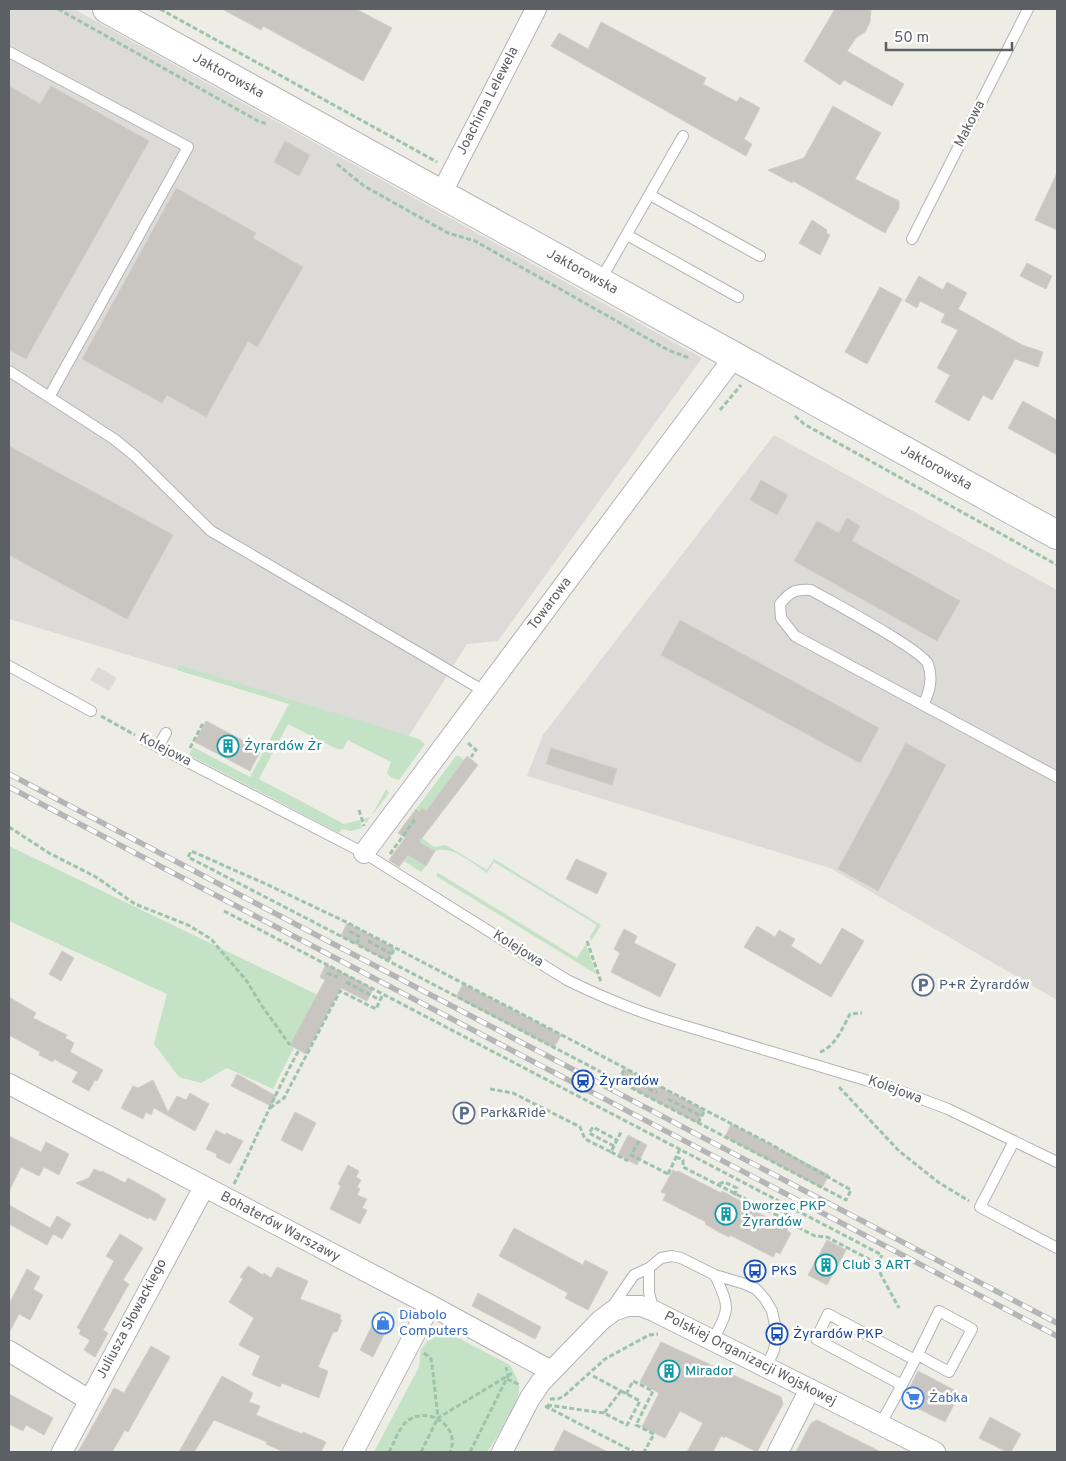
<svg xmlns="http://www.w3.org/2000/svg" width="1066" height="1461" font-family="Overpass,sans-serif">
  <rect width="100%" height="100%" fill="#edece5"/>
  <path fill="#dcdbd7" d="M9,9H74L702,358L498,641L467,644L407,739L9,619Z
    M774,435L1057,590V1000L830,868L527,776L543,735Z
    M98,667L117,678L109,691L90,680Z"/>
  <path fill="#c4e2c5" d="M179,665L419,739L425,744L399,780L392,778L387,773L391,762L353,743L348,740L343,749H337L288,724L259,779L344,824L360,820L362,828L351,831L342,829L339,833L189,755L193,747L250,777L289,704L177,670Z
    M456,756H459L464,760L426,811L422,808L419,812L416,809Z
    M386,789L389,793L366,823L363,819L371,817Z
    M422,838L434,847L446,845L487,870L494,859L601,925L591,941L590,937L597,925L494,862L487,873C473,864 453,845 435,851L422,843L413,858L426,866L421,872L404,861Z
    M9,846L320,996L273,1089L227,1068L201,1083L179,1077L154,1044L167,994L9,921Z
    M438,873L577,958L586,944L596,974L436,876Z
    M443,1330L510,1365C513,1371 518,1379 519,1386C521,1402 496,1439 487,1452H374L419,1367L421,1350L434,1331Z"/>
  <path fill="#c9c6c1" stroke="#d1cec4" d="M222,9H356L392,28L363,81L263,26L261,30Z
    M835,9H871L870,22L865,32L856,38L847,51L904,84L892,106L844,80L840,85L804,61Z
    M601,22L706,78L703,84L737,102L740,97L760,108L744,139L752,144L746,156L551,46L559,33L588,49Z
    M9,86L40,104L51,86L149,141L26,359L9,350Z
    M833,106L881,133L855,179L899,201V208L885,233L793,181L792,183L768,170L804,158Z
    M285,141L310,155L299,176L274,162Z
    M1057,173V230L1035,220Z
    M176,188L256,233L253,238L303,267L257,347L248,341L206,417L167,395L162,403L82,359Z
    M812,220L827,230L826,233L830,235L820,255L799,243Z
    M1027,263L1052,276L1046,289L1020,276Z
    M919,276L943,290L947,282L967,293L958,309L1022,345L1043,352L1038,367L1015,359L992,400L983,395L969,421L935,402L950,375L937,368L958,330L941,322L945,314L920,301L917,308L905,301Z
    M880,287L902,299L867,364L845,352Z
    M1023,401L1057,420V455L1008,428Z
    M9,446L173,535L127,619L9,555Z
    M761,480L788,495L777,515L750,500Z
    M847,518L860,526L852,541L960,601L937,641L794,561L817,521L839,533Z
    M680,620L879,728L860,763L661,655Z
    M206,721L261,750L250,771L195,742Z
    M906,743L946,765L878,891L838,869Z
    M551,748L617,769L612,785L546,764Z
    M467,756L478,765L419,842L435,851L426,866L408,855L399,867L389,860L405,838L398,833L416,809L419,812L422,808L426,811Z
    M576,859L607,873L597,894L566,879Z
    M347,923L394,948L388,961L341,936Z
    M757,926L775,937L779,930L795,939L791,946L821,965L842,928L864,941L831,997L744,947Z
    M624,929L637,936L634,943L676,964L660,997L611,972L620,953L614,949Z
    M62,951L74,958L61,981L49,974Z
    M326,964L373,989L367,1001L341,988L306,1054L290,1045L325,980L320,977Z
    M463,984L561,1035L554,1048L456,997Z
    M9,997L36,1013L33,1018L67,1035L65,1038L74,1043L70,1052L103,1070L97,1081L95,1080L89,1091L72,1082L78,1072L54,1059L53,1062L39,1055L40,1052L9,1035Z
    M626,1069L704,1110L698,1123L620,1082Z
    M237,1074L276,1096L271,1106L231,1086Z
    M153,1080L168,1112L177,1096L186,1100L190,1093L209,1104L195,1131L154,1108L151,1115L146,1112L143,1119L121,1108L133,1086L138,1088Z
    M295,1112L316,1123L302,1151L281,1140Z
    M731,1124L829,1175L822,1188L725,1137Z
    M216,1130L225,1135L226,1133L243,1141L230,1164L216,1157L217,1154L206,1149Z
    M628,1135L647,1145L637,1165L618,1155Z
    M9,1136L41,1152L46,1142L69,1154L59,1175L44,1167L39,1176L21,1167L9,1191Z
    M348,1165L359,1171L356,1177L361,1180L357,1187L360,1189L357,1195L367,1199L362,1208L367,1210L360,1224L330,1209L341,1186L338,1184Z
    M94,1169L101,1172L102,1171L125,1183L128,1178L160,1195V1196L166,1199L155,1221L149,1217L148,1219L76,1183L89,1178Z
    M673,1170L677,1172L678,1171L721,1193L722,1191L746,1204L745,1206L788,1228L787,1231L791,1233L780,1254L776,1252L773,1257L730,1235L729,1237L717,1231L705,1224L706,1222L663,1200L666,1194L661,1192Z
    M9,1205L50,1228L57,1216L71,1224L62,1239L53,1234L47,1245L9,1224Z
    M514,1228L583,1265L585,1260L608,1272L588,1310L565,1298L568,1293L499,1256Z
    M120,1234L143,1248L123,1280L129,1284L103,1330L108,1333L95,1357L84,1350L90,1340L79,1334L81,1330L77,1328L114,1261L106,1256Z
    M827,1240L846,1250L827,1285L808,1275Z
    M248,1266L263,1275L264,1273L271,1278L277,1267L308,1281L300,1299L341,1315L340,1319L342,1320L337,1332H333L318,1367L328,1371L319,1398L282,1383L280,1387L252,1375L260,1356L239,1345L254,1318L229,1302L243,1279L240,1277Z
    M27,1269L40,1277L33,1289L43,1295L30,1320L19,1314L9,1333V1304Z
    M478,1293L541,1327L535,1339L472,1306Z
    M378,1313L391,1320L373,1357L360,1350Z
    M661,1342L781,1397L783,1404L757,1452L725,1436V1438L721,1436L713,1452H687L703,1423L680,1411L665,1438L642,1427L659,1393L640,1382Z
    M151,1346L170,1357L128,1432L125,1430L112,1452H78L114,1388L124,1393Z
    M918,1371L960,1393L945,1422L903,1401Z
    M222,1376L253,1393L249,1402L260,1406L256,1415L302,1434L303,1432L326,1442L321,1452H284L266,1444L267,1442L214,1420L194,1452H179Z
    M9,1394L53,1418L44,1435L26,1425L23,1431L9,1424Z
    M990,1417L1021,1434L1011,1452H1007L979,1438Z
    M817,1420L881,1452H796L811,1423Z
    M564,1430L608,1452H553Z"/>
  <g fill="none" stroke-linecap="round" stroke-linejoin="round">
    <g stroke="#b2b4b8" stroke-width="12">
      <path id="service" d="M9,52L188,147L49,397
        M650,195L760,256
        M627,235L738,297
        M912,239L1028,9
        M600,281L683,136
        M9,371L114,439L135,456L211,531L484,691
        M9,666L91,711
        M923,705C930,692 933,678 928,664C921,649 830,601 811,590C794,589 790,592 780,604L781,618L795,636L1057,777
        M145,740L364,853L567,980C602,997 635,1011 672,1022L892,1088L948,1109L1057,1162
        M158,747L166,733
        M1014,1141L980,1207L1057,1248
        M649,1268V1293L654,1311
        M609,1311L634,1275L649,1268L661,1258L672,1256L681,1258L715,1275L745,1284L756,1289L765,1299L772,1311L777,1334L774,1350L766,1368
        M713,1340C730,1307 730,1309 715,1275
        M915,1360L939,1311L972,1329L949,1372L918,1355
        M880,1425L902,1385L816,1339L828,1314L915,1360L902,1385"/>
    </g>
    <g stroke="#b2b4b8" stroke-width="22">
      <path id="minor" d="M441,194L536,9
        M364,853L735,356
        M9,1084L430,1305L551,1371
        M9,1351L89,1400
        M62,1452L204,1187
        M353,1452L430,1305
        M502,1452L530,1398L541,1382L600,1321L613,1311L627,1306H641L654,1311L935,1452
        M778,1452L810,1389"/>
    </g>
    <g stroke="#b3b6ba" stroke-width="30">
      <path id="secondary" d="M107,9C423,185 741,359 1057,535"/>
    </g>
    <path stroke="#9dc3aa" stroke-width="3" stroke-dasharray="5 2.5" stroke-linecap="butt" d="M58,9L258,121L267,124
      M160,9L437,162
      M337,164L364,186L448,233L475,241L668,350L689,358
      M720,410L741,385
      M795,416L804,424L1057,565
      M101,716L135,735
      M468,743L476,750L471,757
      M190,748L202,725L203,726
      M359,810L364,826
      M9,827L49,853L96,877L135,904L188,925L211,939L246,980L262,1006L290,1045
      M390,854L416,818
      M224,911L882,1255L878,1264
      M349,931L360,937L356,944L188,857L191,851L266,884L344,921L770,1144L851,1190L846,1200L356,944
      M368,941L392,954
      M587,941L601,982
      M388,961L395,948
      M327,973L336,977L339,971
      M346,982L380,1000
      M820,1052C835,1047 843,1027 850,1014L862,1013
      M622,1075L657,1093
      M618,1081L625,1068
      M839,1087L899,1151L938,1182L969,1201
      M490,1089L513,1093L580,1127L585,1139L611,1152L622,1130
      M668,1099L701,1116
      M270,1108L284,1098L340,991L376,1009L383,994
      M698,1123L705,1110
      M639,1141L631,1155L670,1175
      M614,1146L589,1133L593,1127L617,1140
      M611,1152L628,1161
      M676,1157L683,1160V1167L767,1210L774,1208L788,1215V1222L815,1236L827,1237L878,1264L881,1275L899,1308
      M668,1174L680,1149
      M234,1184C256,1139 275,1093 299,1050
      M719,1184L724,1182L737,1188L734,1197
      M767,1210L788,1221
      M424,1353L431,1359L432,1364L438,1418L514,1372
      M593,1376L621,1391
      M507,1379L520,1385
      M621,1391L640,1401L627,1425L604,1413Z
      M626,1394L633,1381L653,1391L636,1425L654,1434L644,1452
      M550,1399H558L564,1396L605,1359L649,1335L658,1334
      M547,1405L604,1413
      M545,1406L634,1452
      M389,1452C394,1443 399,1428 407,1421C429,1405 461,1427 450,1452
      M421,1452L438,1418
      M470,1452L508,1376L506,1367"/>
    <use href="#service" stroke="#fff" stroke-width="10"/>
    <use href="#minor" stroke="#fff" stroke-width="20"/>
    <use href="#secondary" stroke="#fff" stroke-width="28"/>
    <g stroke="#b4b5b5" stroke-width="5.5">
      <path id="rail" d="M9,774L1057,1323
        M9,787L1057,1336"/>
    </g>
    <use href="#rail" stroke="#fff" stroke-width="4" stroke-dasharray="11" stroke-linecap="butt"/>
  </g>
  <defs>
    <g id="building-ring" transform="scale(1.125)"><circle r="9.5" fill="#fff" stroke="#0f9aa8" stroke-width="1.5"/><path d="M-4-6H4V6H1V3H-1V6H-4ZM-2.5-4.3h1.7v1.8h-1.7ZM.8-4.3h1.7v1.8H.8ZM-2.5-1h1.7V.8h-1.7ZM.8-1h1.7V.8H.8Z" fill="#0f9aa8"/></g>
    <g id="parking-ring" transform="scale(1.125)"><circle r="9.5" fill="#fff" stroke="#5c6f8a" stroke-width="1.5"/><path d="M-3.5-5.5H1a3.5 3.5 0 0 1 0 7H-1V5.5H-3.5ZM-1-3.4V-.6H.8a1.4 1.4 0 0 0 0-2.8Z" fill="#5c6f8a"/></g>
    <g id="station-ring" transform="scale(1.125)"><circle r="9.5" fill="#fff" stroke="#1a4fb4" stroke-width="1.5"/><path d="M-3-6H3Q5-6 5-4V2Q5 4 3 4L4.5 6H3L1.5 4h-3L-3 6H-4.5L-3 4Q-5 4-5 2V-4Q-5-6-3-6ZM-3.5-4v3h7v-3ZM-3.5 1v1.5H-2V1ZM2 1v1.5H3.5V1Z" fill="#1a4fb4"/></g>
    <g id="bus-ring" transform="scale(1.125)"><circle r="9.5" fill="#fff" stroke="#1a4fb4" stroke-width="1.5"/><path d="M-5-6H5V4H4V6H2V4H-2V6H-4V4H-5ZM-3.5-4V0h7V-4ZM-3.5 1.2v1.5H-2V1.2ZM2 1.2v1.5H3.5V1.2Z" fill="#1a4fb4"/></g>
    <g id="shop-ring" transform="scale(1.125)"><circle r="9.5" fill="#fff" stroke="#3f7fe0" stroke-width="1.5"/><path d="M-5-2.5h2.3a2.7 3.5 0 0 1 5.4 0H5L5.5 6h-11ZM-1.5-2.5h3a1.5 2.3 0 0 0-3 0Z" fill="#3f7fe0"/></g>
    <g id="supermarket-ring" transform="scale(1.125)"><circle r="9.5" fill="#fff" stroke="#3f7fe0" stroke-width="1.5"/><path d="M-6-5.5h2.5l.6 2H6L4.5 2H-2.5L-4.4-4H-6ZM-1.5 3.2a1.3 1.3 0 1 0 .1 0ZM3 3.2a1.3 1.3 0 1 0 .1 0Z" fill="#3f7fe0"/></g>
  </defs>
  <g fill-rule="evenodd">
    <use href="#building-ring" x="228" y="746"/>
    <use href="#parking-ring" x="923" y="985"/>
    <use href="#station-ring" x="583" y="1081"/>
    <use href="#parking-ring" x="464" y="1113"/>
    <use href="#building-ring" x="726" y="1214"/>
    <use href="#building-ring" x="826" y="1265"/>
    <use href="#bus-ring" x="755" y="1271"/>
    <use href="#shop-ring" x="383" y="1323"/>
    <use href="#bus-ring" x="777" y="1334"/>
    <use href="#building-ring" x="669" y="1371"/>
    <use href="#supermarket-ring" x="913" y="1398"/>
  </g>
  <g text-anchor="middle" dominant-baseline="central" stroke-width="5" stroke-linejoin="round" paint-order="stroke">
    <g font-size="14" fill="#5c5f63" stroke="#fff">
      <text transform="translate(228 76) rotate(29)">Jaktorowska</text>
      <text transform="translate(488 101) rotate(-63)">Joachima Lelewela</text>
      <text transform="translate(970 124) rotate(-63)">Makowa</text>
      <text transform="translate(582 272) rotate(29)">Jaktorowska</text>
      <text transform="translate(936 468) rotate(29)">Jaktorowska</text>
      <text transform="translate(550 604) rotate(-53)">Towarowa</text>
      <text transform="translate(165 750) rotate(27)">Kolejowa</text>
      <text transform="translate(518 949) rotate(32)">Kolejowa</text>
      <text transform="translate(895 1090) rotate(20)">Kolejowa</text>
      <text transform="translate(280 1227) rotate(28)">Bohaterów Warszawy</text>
      <text transform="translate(132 1319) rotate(-62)">Juliusza Słowackiego</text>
      <text transform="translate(750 1359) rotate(27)">Polskiej Organizacji Wojskowej</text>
    </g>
    <g font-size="14" fill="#0d838f" stroke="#fff" text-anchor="start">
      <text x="244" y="746">Żyrardów Żr</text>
      <text x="742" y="1206">Dworzec PKP<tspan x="742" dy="16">Żyrardów</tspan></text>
      <text x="842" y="1265">Club 3 ART</text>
      <text x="685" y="1371">Mirador</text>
    </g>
    <g font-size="14" fill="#4e5e75" stroke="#fff" text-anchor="start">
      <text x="939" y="985">P+R Żyrardów</text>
      <text x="480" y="1113">Park&amp;Ride</text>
    </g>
    <g font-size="14" fill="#164399" stroke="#fff" text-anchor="start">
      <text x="599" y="1081">Żyrardów</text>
      <text x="771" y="1271">PKS</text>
      <text x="793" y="1334">Żyrardów PKP</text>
    </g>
    <g font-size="14" fill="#366cbe" stroke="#fff" text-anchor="start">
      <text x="399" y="1315">Diabolo<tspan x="399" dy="16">Computers</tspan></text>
      <text x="929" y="1398">Żabka</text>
    </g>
  </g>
  <rect width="1066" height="1461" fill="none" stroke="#5c5f63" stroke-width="20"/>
  <path d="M886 42v8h126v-8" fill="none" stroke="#5c5f63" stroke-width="2.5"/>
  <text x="894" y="42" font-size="15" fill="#5c5f63" stroke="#ffffff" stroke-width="4" paint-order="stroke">50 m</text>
</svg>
